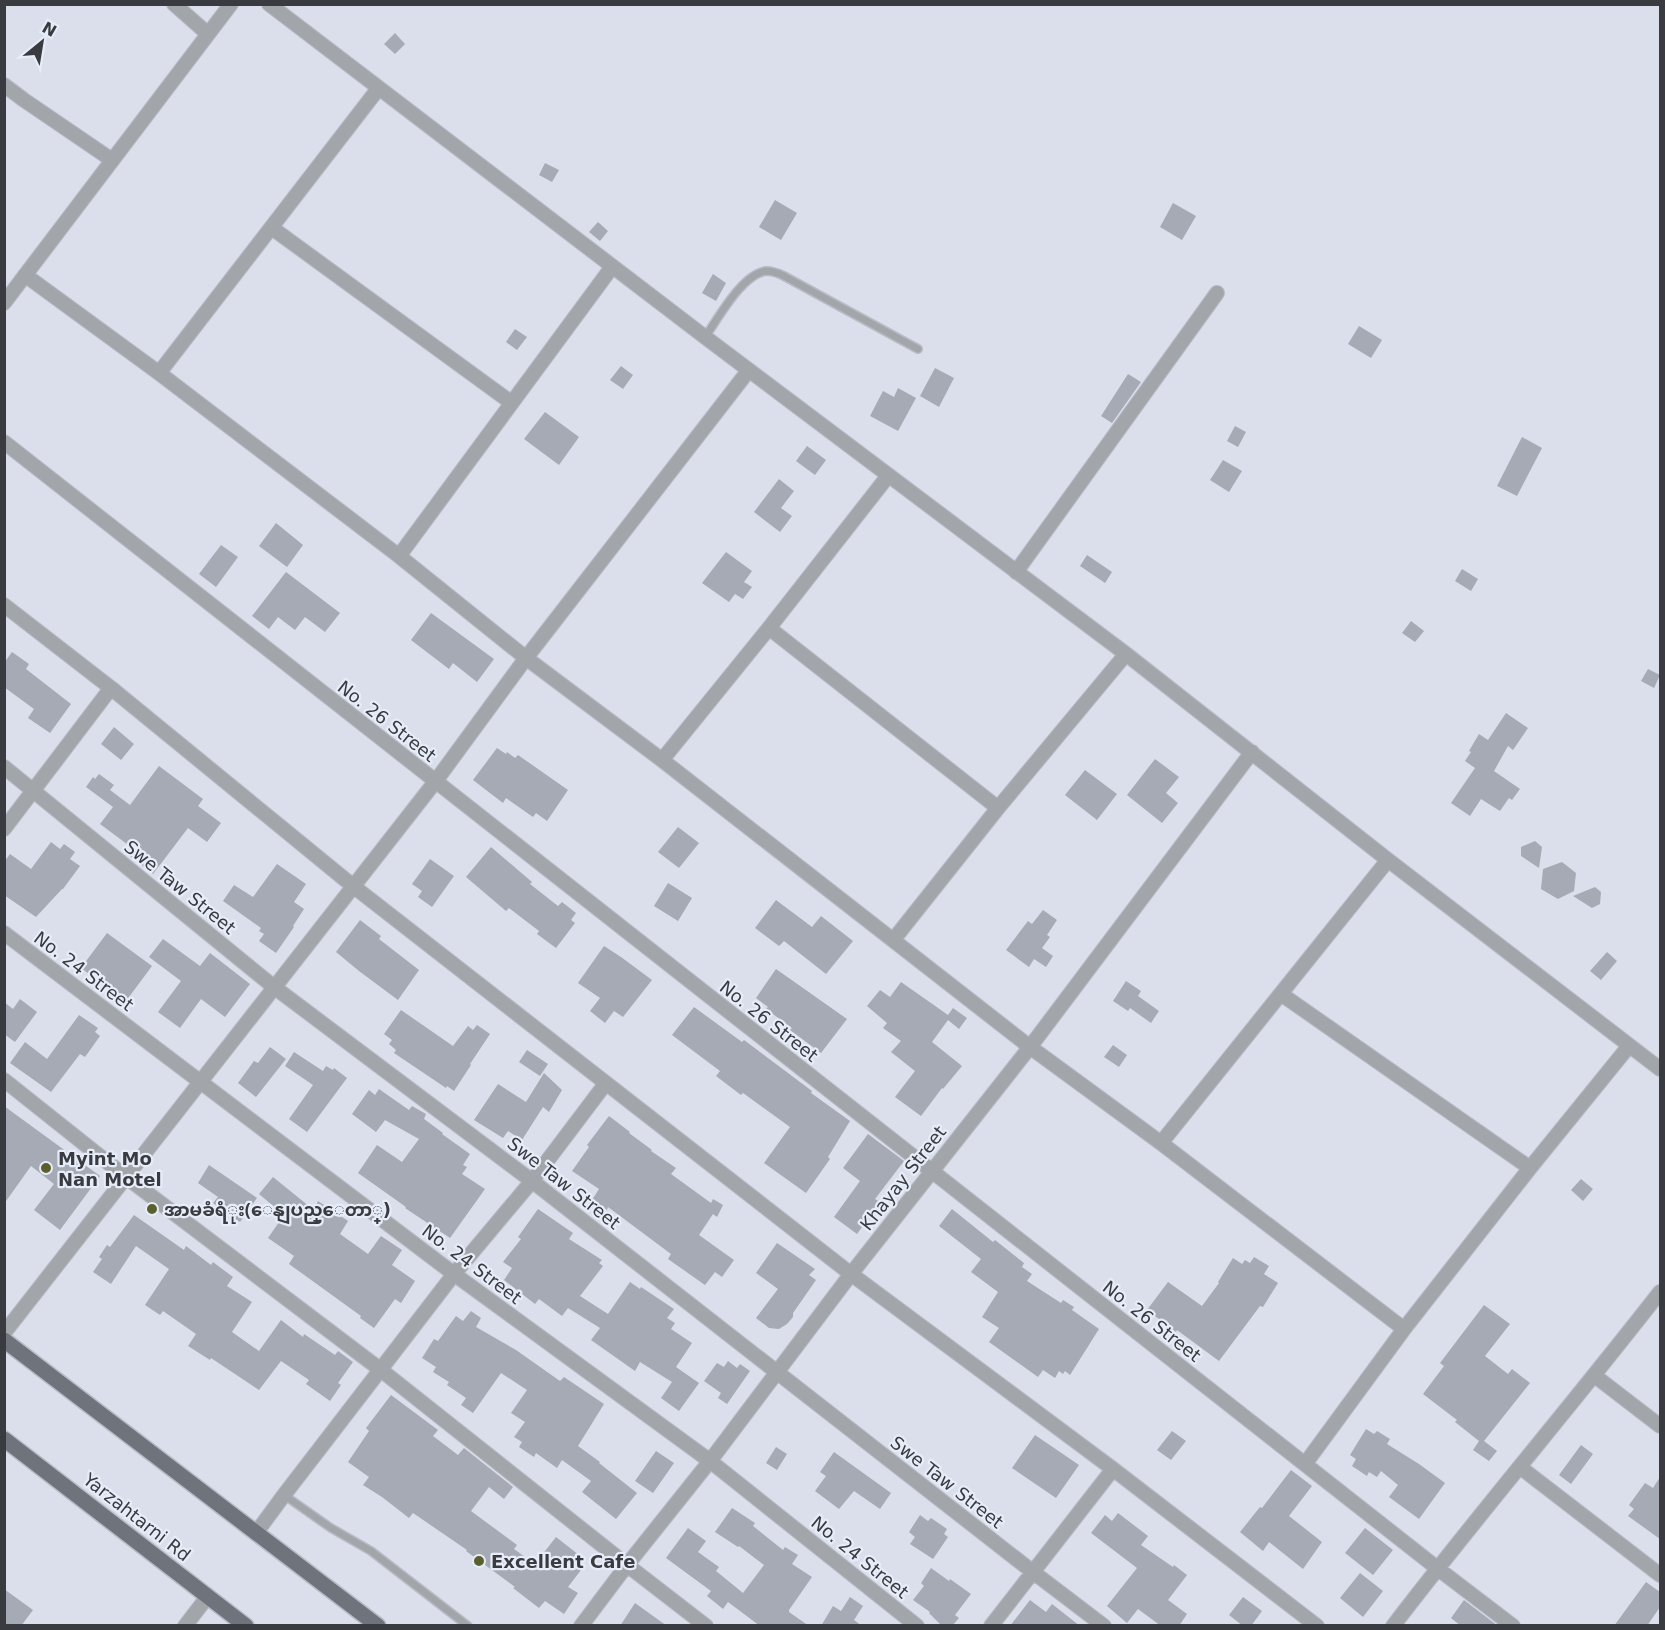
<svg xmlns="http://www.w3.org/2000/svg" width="1665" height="1630" font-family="'DejaVu Sans','Noto Sans Myanmar',sans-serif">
  <rect width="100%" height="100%" fill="#dadfeb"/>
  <path fill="#a5aab5" d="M395,33L405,44L395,54L384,44Z
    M545,163L559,170L552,182L539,175Z
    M775,200L797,213L781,240L759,227Z
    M1173,203L1196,216L1182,240L1160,227Z
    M598,222L608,231L600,241L589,232Z
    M713,274L726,283L716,301L702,293Z
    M1359,326L1382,340L1371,358L1348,344Z
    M515,329L527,337L517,350L506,342Z
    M621,366L633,375L623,389L610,380Z
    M935,368L954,378L939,407L920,396Z
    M1128,374L1141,382L1112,423L1101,416Z
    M898,388L916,398L898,431L870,416L883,391L894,397Z
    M545,412L579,437L559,465L524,439Z
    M1235,426L1246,432L1238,447L1227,441Z
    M1522,437L1542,448L1517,496L1497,486Z
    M807,446L826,460L815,475L796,461Z
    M1223,460L1242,471L1229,492L1210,480Z
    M779,479L794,491L781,508L792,516L780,532L754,512Z
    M276,523L303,545L287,567L259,546Z
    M221,545L238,557L216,587L199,574Z
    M726,552L752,571L744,582L752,587L743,599L735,594L729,602L702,583Z
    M1087,555L1112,572L1105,583L1080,566Z
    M1462,569L1478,579L1471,591L1455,581Z
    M286,572L340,613L325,632L305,617L295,630L278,617L269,629L252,616Z
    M431,613L494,659L477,682L453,663L449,669L411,640Z
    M1411,621L1424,631L1415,642L1402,633Z
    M12,652L29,664L26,669L71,704L50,733L28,718L34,709L4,687V663Z
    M1648,669L1660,675L1654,688L1641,681Z
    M1506,713L1528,728L1513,750L1508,746L1494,771L1520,789L1512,800L1509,798L1500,811L1481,799L1470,816L1451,803L1475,768L1465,761L1471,752L1469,751L1479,734L1488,740Z
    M114,727L134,744L121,760L101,744Z
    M497,748L506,754L507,752L515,758L518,755L568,790L547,821L536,813L533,817L506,798L503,803L473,780Z
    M1155,759L1179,777L1166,793L1178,803L1162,823L1127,795Z
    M159,766L203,799L198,806L221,823L207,842L188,828L153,874L126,853L131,847L100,824L113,807L86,787L93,777L95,779L99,774L114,785L110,790L130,805Z
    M1085,770L1117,794L1097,820L1065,795Z
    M678,827L699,843L679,868L658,852Z
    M1535,841L1542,847L1539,868L1521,856V847Z
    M51,842L60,849L64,844L75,852L70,859L80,866L63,889H62L36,917L4,895V862L10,854L31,869Z
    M491,847L532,882L530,884L558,906L562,902L576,913L571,920L575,923L556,948L537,934L539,931L509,908L506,911L466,877Z
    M430,859L454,876L432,907L418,897L422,891L412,884Z
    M1562,862L1576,873L1574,891L1558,899L1541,889L1543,869Z
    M277,864L306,884L294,902L304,909L293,926L294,927L276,953L259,941L264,934L259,931L261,928L223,901L234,885L253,897Z
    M668,883L692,898L678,921L654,906Z
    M1595,887L1601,892L1600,904L1592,908L1573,896Z
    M776,900L812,927L821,916L853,941L826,974L784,941L779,946L755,928Z
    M1043,910L1057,920L1047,935L1050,937L1042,948L1053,956L1046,967L1034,959L1029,967L1006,950L1028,921L1032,924Z
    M360,920L381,936L379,939L419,970L398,1000L359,971L336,952Z
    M107,933L152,966L126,1001L81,968Z
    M163,939L200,966L210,953L250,984L225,1017L201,999L180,1028L158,1012L181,981L149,957Z
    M604,946L621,957L652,980L623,1017L614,1011L605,1023L590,1011L600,998L578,983Z
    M1607,952L1617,961L1601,980L1590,971Z
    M776,969L847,1019L821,1053L790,1030L792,1028L766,1009L768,1007L756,998Z
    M1126,981L1141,991L1138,996L1159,1011L1151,1023L1130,1008L1128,1011L1113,1001Z
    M901,982L948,1015L953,1008L967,1018L959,1029L948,1020L932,1042L962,1066L943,1089L942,1088L921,1116L895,1097L915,1071L891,1052L901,1041L883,1028L887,1023L867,1006L880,990L890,997Z
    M20,999L37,1012L15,1042L4,1034V1002L13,1009Z
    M694,1007L742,1042L744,1040L812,1091L811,1093L850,1121L828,1157L830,1159L806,1193L764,1163L790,1127L743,1093L741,1095L716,1076L720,1071L672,1035Z
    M401,1010L453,1046L468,1026L473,1030L477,1025L490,1034L470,1064L471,1065L454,1091L447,1086L446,1088L394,1053L396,1050L389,1044L392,1040L384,1034Z
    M79,1015L98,1028L95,1032L100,1036L85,1057L80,1054L51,1092L10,1063L25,1042L47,1059Z
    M1113,1045L1127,1055L1119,1067L1104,1057Z
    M270,1047L286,1059L256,1097L238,1083L254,1061L258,1063Z
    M527,1050L548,1064L540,1076L519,1062Z
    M294,1052L323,1071L326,1066L333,1070L334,1068L347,1078L307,1132L289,1119L313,1085L285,1066Z
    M544,1073L562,1090L549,1112L543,1107L522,1140L508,1131L503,1138L474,1120L498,1084L526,1102Z
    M379,1089L409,1110L412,1106L426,1114L424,1119L443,1133L442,1134L470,1154L463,1165L467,1167L462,1174L485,1189L450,1238L405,1208L406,1207L358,1173L377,1145L402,1162L419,1139L385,1120L376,1132L352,1114L369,1090L375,1095Z
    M4,1106L100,1176L60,1230L34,1210L54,1184L31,1166L4,1204Z
    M609,1116L630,1132L629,1133L652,1150L651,1151L676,1168L671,1174L711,1203L713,1199L723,1205L717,1217L713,1214L699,1235L734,1260L722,1277L715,1272L705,1285L668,1259L671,1254L608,1207L607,1210L592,1200L599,1189L572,1171L589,1147L587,1145Z
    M868,1134L904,1161L875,1199L880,1202L857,1234L834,1217L860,1181L843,1168Z
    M209,1165L257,1198L240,1222L213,1203L218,1197L198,1183Z
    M273,1177L310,1207L312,1205L315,1207L318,1201L348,1221L340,1234L368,1254L381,1236L402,1250L392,1265L415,1281L401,1303L395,1299L374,1328L360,1318L361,1316L289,1264L294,1256L268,1238L284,1215L259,1194Z
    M1581,1179L1593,1189L1583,1201L1571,1190Z
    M538,1209L573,1233L569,1239L602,1260L599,1263L603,1266L580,1296L608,1314L630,1282L640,1289L641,1287L674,1309L667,1318L675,1323L671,1329L692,1343L676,1367L699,1383L679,1411L661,1398L672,1382L640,1362L635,1371L591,1340L600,1328L568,1308L562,1316L539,1299L535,1304L504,1280L512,1268L503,1262L521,1239L518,1237Z
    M952,1209L993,1242L995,1240L1024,1263L1022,1267L1032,1274L1027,1281L1061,1303L1063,1300L1074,1307L1072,1310L1099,1329L1070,1375L1065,1371L1063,1374L1059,1371L1055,1378L1043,1370L1038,1377L989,1342L999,1328L982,1317L998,1292L971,1272L981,1259L939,1226Z
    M134,1215L184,1250L186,1246L211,1265L213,1262L233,1277L227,1286L252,1302L232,1332L259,1351L281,1320L303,1337L304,1334L335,1355L338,1351L353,1362L338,1383L341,1385L330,1401L306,1384L309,1380L281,1361L259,1390L211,1358L210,1360L188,1346L196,1334L163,1311L160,1315L145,1305L169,1269L136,1246L111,1284L93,1272L102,1259L99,1257L107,1245L110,1247Z
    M777,1243L815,1269L809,1275L816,1280L793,1313V1317L787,1324L779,1329L769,1328L756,1318L778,1289L756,1273Z
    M1254,1257L1269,1266L1264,1274L1278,1283L1263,1307L1260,1306L1219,1361L1177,1330L1176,1332L1147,1310L1168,1282L1202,1306L1219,1283L1218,1282L1233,1258L1242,1264L1245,1260L1250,1263Z
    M1484,1305L1510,1324L1485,1356L1508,1374L1512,1369L1530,1383L1484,1441L1497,1451L1489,1461L1473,1450L1479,1441L1455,1422L1457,1420L1423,1394L1444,1366L1440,1363Z
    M471,1311L481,1318L476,1327L516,1350L560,1381L564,1377L604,1404L578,1446L600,1462L599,1463L637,1493L616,1519L582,1492L591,1481L562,1460L557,1468L536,1453L534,1457L519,1447L522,1442L514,1437L525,1422L511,1413L527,1390L501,1373L473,1413L461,1405L466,1398L447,1385L449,1382L433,1372L436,1367L422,1358L434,1339L438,1341L456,1316L463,1321Z
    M728,1361L737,1368L740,1364L750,1371L727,1404L718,1398L721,1393L704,1381L717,1363L724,1367Z
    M391,1395L438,1430L433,1436L458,1455L464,1448L513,1487L504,1499L489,1487L471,1511L517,1545L514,1549L535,1564L556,1537L579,1555L573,1564L581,1570L568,1587L578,1593L564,1614L545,1601L539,1608L513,1588L515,1587L466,1551L467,1550L413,1513L409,1518L382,1497L363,1485L369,1477L348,1462L369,1431L366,1428Z
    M1366,1429L1374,1434L1377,1431L1390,1439L1387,1444L1419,1464L1445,1483L1419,1519L1389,1497L1398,1485L1381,1471L1377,1477L1369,1472L1367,1476L1352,1466L1356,1459L1350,1455Z
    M1172,1431L1186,1441L1171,1460L1157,1450Z
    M1035,1435L1079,1465L1056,1498L1012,1468Z
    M1581,1445L1593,1454L1571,1484L1559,1475Z
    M776,1447L787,1454L777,1470L766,1463Z
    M656,1451L674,1463L653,1493L635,1481Z
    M834,1452L891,1493L880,1509L854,1491L839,1509L815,1491L826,1476L820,1472Z
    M1291,1470L1312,1486L1289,1516L1322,1542L1303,1569L1269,1542L1263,1551L1240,1532L1260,1507L1262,1508Z
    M1660,1477V1539L1628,1516L1634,1509L1629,1505L1645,1483L1653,1488Z
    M732,1508L755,1523L753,1526L783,1550L785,1547L798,1555L792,1564L812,1577L789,1610V1612L809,1626H760L728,1602L723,1609L707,1596L711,1591L666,1558L688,1528L706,1541L698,1552L719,1567L716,1571L743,1593L764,1565L739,1546L738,1547L715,1532Z
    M1118,1513L1148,1536L1141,1545L1173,1567L1174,1565L1187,1575L1168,1600L1187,1614L1179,1626H1161L1138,1609L1127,1623L1107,1606L1137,1568L1091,1533L1105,1515L1112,1521Z
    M920,1515L928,1521L931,1518L947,1529L944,1534L948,1537L933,1559L910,1544L915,1537L909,1532Z
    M1365,1528L1393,1550L1373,1575L1345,1553Z
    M931,1568L949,1581L950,1579L971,1594L955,1615L959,1618L952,1626H942L929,1613L930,1612L913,1600L924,1586L921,1583Z
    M1360,1573L1383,1591L1363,1617L1340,1598Z
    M1646,1582L1660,1592V1607L1647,1626H1614Z
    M4,1589L33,1610L21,1626H4Z
    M850,1597L863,1606L854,1620L862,1626H821L833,1606L841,1611Z
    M1243,1597L1262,1611L1251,1626H1243L1229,1615Z
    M1030,1600L1046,1612L1052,1604L1080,1626H1010Z
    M1464,1600L1498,1626H1461L1451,1618Z
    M635,1603L667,1626H620Z"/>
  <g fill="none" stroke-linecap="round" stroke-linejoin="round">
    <g stroke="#b7bbc5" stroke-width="10">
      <path id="service" d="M705,337C718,319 742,274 766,271C773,271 778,273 784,276L918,349
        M284,1495L331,1528L371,1551L468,1626"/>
    </g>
    <g stroke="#b7bbc5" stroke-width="16">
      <path id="minor" d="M174,4L208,34
        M269,4L705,337L1126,654L1388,860L1660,1069
        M4,85L24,100L112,160
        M272,228L512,403
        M25,275L159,373L399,556L526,658L662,760L1030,1047L1161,1143L1404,1329
        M4,303L231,4
        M159,373L378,89
        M4,442L1437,1568L1513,1626
        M399,556L612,267
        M1016,572L1217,293
        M4,605L111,688L353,886L851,1274L1113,1469L1317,1626
        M769,628L998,808
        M662,760L769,628L888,476
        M4,767L274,987L532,1181L1033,1572L1104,1626
        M4,829L111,688
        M4,933L454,1274L710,1461L917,1626
        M894,939L998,808L1126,654
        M1281,994L1530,1168
        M4,1080L126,1177L381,1370L627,1565L706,1626
        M1161,1143L1388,860
        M4,1333L435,782L526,658L749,370
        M1595,1376L1660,1426
        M1305,1464L1404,1329L1530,1168L1629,1046
        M1520,1467L1660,1575
        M256,1533L284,1495L454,1274L532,1181L606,1083
        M185,1626L208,1596
        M581,1626L627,1565L710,1461L851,1274L1030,1047L1252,752
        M991,1626L1113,1469
        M1393,1626C1480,1512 1573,1404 1660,1292"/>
    </g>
    <g stroke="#b7bbc5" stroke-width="18">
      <path id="primary" d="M4,1340L378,1626
        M4,1439L246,1626"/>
    </g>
    <use href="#service" stroke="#a2a5a9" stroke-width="7"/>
    <use href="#minor" stroke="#a2a5a9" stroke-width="14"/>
    <use href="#primary" stroke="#6f737c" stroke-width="15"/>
  </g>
  <g fill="#5a5f2d" stroke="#e7edf8" stroke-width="2">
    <circle cx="46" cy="1168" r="6"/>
    <circle cx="152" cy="1209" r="6"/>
    <circle cx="479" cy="1561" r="6"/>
  </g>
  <g text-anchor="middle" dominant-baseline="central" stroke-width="4.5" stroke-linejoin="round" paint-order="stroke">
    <g font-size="18" fill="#393b40" stroke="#e7edf8">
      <text transform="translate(387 721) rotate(38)">No. 26 Street</text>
      <text transform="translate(180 887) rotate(39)">Swe Taw Street</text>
      <text transform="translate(84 971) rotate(37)">No. 24 Street</text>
      <text transform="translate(769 1021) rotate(38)">No. 26 Street</text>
      <text transform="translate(903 1178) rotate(-52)">Khayay Street</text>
      <text transform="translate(564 1183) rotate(38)">Swe Taw Street</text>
      <text transform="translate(472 1264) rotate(37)">No. 24 Street</text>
      <text transform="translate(1152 1321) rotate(38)">No. 26 Street</text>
      <text transform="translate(947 1482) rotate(38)">Swe Taw Street</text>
      <text transform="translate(137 1517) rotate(38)">Yarzahtarni Rd</text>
      <text transform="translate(860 1557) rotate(39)">No. 24 Street</text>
    </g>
    <g font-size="18" font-weight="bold" fill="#393b40" stroke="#e7edf8" text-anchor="start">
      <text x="58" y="1158">Myint Mo<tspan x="58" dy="21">Nan Motel</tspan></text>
      <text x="164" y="1209">အာမခံရံုး(ေနျပည္ေတာ္)</text>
      <text x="491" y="1561">Excellent Cafe</text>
    </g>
  </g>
  <rect width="1665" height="1630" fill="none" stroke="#393b40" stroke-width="12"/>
  <g transform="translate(42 42) rotate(30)" stroke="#e7edf8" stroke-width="4.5" paint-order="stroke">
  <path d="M0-4.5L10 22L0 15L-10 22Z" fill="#393b40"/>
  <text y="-9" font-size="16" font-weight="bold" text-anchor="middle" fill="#393b40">N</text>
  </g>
</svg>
